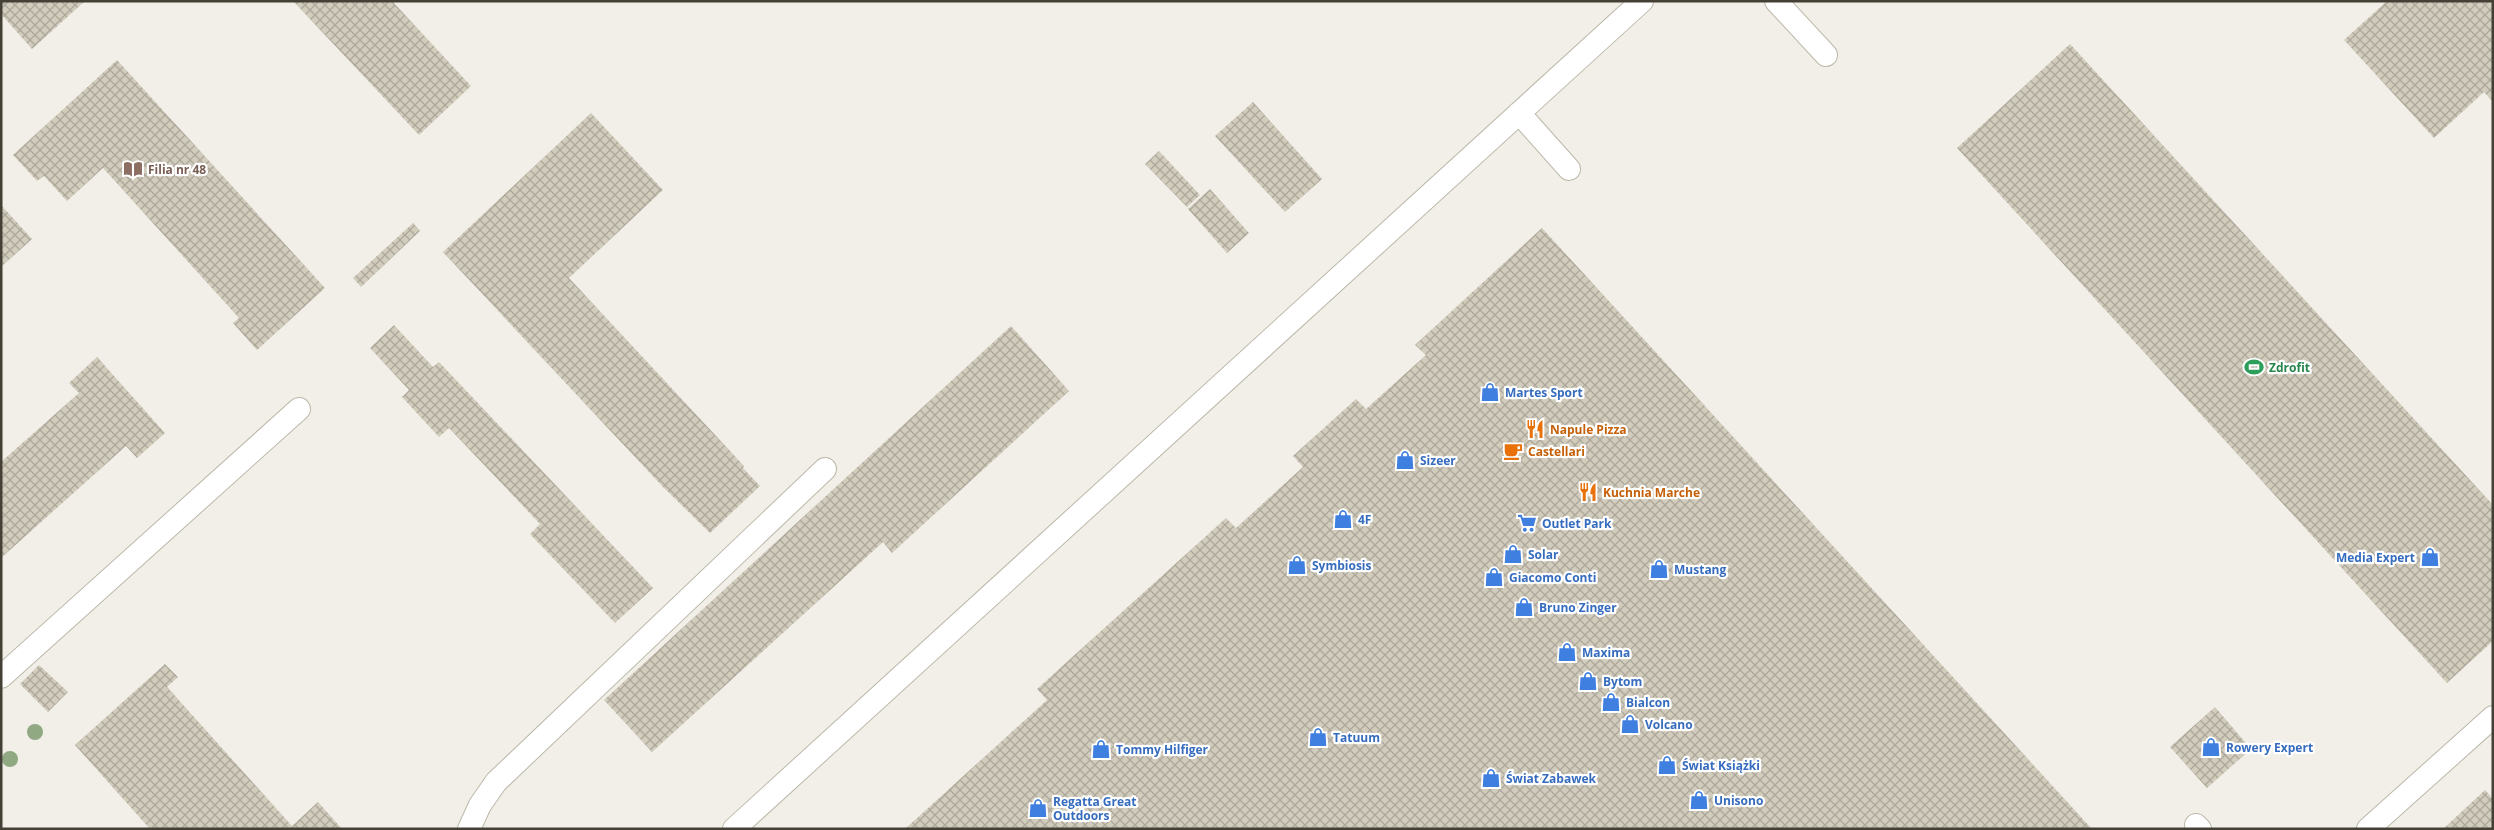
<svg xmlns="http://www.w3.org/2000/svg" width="2494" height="830" font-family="'Open Sans',sans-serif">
  <defs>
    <pattern id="building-cross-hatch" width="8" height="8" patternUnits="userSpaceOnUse" patternTransform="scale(1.25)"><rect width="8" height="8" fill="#d2ccbd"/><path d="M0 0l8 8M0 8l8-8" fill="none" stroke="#aca79a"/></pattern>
  </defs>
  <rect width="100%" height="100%" fill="#f1efe7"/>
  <path fill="url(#building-cross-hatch)" d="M1,1H85L32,49L1,14Z
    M293,1H392L471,86L419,135Z
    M2387,1H2493V102L2484,92L2434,138L2344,40Z
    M2070,44L2493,505V641L2447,683L1957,148Z
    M117,60L325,288L257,350L233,323L239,318L103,168L67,201L44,176L37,181L13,155Z
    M1253,102L1322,179L1285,212L1215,136Z
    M591,113L663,190L569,278L744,466L743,468L760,486L710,533L663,487L443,252Z
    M1159,151L1200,195L1187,207L1145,164Z
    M1210,189L1249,233L1227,253L1188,209Z
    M1,205L32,239L1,267Z
    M413,223L420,231L361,287L353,278Z
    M1542,228L2092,829H905L1047,700L1037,689L1226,518L1236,528L1303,467L1293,456L1356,399L1366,409L1426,355L1415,345Z
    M394,325L433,367L439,362L653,588L615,623L530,534L540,524L449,428L439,437L402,397L409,390L370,348Z
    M1011,326L1069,391L892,553L883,542L652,752L604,700Z
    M97,357L165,433L137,458L126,446L1,558V462L79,393L69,383Z
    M165,664L178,677L167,687L292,826L318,802L342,829H150L75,745Z
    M39,665L68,692L48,712L20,684Z
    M2215,707L2251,749L2207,788L2170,747Z
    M2485,790L2493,799V829H2443Z"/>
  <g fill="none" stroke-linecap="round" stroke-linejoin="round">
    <g stroke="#bcb8aa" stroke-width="24">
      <path id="lane" d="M1776,1L1826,55
        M1519,113L1569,169
        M1,677L299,409
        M2196,825L2200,829
        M469,829L480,805L496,782L825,469
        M734,829L1642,1
        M2368,829L2493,717"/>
    </g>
    <use href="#lane" stroke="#fff" stroke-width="22"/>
  </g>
  <g fill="#90a982">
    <circle cx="35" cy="732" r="8"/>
    <circle cx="10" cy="759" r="8"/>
  </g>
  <defs>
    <g id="library-bare" transform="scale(1.5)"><path d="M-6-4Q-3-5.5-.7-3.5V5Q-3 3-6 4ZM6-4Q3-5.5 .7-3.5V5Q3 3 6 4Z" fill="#8d6e63" stroke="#fff" stroke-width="2.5" paint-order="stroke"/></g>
    <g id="stadium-bare" transform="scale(1.5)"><path d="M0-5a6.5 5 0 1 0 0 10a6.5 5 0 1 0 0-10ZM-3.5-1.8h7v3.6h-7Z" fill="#2e9e5b" stroke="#fff" stroke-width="2.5" paint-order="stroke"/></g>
    <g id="shop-bare" transform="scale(1.5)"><path d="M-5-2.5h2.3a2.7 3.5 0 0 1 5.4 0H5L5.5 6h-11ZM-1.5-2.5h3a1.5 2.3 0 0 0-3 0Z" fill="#3f7fe0" stroke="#fff" stroke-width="2.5" paint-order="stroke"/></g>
    <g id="restaurant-bare" transform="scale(1.5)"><path d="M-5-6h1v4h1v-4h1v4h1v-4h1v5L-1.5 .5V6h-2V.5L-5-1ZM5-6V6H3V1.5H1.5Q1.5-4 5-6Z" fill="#e8710a" stroke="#fff" stroke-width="2.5" paint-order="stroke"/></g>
    <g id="cafe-bare" transform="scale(1.5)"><path d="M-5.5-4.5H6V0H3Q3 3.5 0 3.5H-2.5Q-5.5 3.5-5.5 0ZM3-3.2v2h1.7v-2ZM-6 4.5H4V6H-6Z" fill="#e8710a" stroke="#fff" stroke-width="2.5" paint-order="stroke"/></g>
    <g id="supermarket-bare" transform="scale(1.5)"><path d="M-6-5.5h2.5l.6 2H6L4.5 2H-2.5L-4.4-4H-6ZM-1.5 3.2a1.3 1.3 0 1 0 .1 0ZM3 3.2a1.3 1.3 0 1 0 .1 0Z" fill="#3f7fe0" stroke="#fff" stroke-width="2.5" paint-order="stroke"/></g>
  </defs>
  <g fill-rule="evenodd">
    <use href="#library-bare" x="133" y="169"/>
    <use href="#stadium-bare" x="2254" y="367"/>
    <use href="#shop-bare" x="1490" y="392"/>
    <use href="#restaurant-bare" x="1535" y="429"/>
    <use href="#cafe-bare" x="1513" y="451"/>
    <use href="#shop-bare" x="1405" y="460"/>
    <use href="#restaurant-bare" x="1588" y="492"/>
    <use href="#shop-bare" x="1343" y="519"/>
    <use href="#supermarket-bare" x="1527" y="523"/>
    <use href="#shop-bare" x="1513" y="554"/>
    <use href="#shop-bare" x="2430" y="557"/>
    <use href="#shop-bare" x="1297" y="565"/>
    <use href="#shop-bare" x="1659" y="569"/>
    <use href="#shop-bare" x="1494" y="577"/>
    <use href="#shop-bare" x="1524" y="607"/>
    <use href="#shop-bare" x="1567" y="652"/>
    <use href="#shop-bare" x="1588" y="681"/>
    <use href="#shop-bare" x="1611" y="702"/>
    <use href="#shop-bare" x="1630" y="724"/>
    <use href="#shop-bare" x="1318" y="737"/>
    <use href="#shop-bare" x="2211" y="747"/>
    <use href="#shop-bare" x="1101" y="749"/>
    <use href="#shop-bare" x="1667" y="765"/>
    <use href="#shop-bare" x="1491" y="778"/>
    <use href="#shop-bare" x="1699" y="800"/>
    <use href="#shop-bare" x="1038" y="808"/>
  </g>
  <g text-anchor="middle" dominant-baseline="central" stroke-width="4.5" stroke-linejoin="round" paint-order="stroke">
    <g font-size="12" font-weight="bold" fill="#785e54" stroke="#fff" text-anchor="start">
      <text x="148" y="169">Filia nr 48</text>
    </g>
    <g font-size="12" font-weight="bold" fill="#27864d" stroke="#fff" text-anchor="start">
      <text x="2269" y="367">Zdrofit</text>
    </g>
    <g font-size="12" font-weight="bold" fill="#366cbe" stroke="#fff" text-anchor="start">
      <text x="1505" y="392">Martes Sport</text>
      <text x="1420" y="460">Sizeer</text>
      <text x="1358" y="519">4F</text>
      <text x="1542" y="523">Outlet Park</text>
      <text x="1528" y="554">Solar</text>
      <text x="2415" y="557" text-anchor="end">Media Expert</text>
      <text x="1312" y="565">Symbiosis</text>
      <text x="1674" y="569">Mustang</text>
      <text x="1509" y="577">Giacomo Conti</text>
      <text x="1539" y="607">Bruno Zinger</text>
      <text x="1582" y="652">Maxima</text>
      <text x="1603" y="681">Bytom</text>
      <text x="1626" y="702">Bialcon</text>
      <text x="1645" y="724">Volcano</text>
      <text x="1333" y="737">Tatuum</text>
      <text x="2226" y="747">Rowery Expert</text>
      <text x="1116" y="749">Tommy Hilfiger</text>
      <text x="1682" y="765">Świat Książki</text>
      <text x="1506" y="778">Świat Zabawek</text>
      <text x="1714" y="800">Unisono</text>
      <text x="1053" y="801">Regatta Great<tspan x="1053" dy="14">Outdoors</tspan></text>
    </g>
    <g font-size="12" font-weight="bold" fill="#c56008" stroke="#fff" text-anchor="start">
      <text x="1550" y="429">Napule Pizza</text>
      <text x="1528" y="451">Castellari</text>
      <text x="1603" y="492">Kuchnia Marche</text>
    </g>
  </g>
  <rect width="2494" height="830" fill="none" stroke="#444036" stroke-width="5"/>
</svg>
